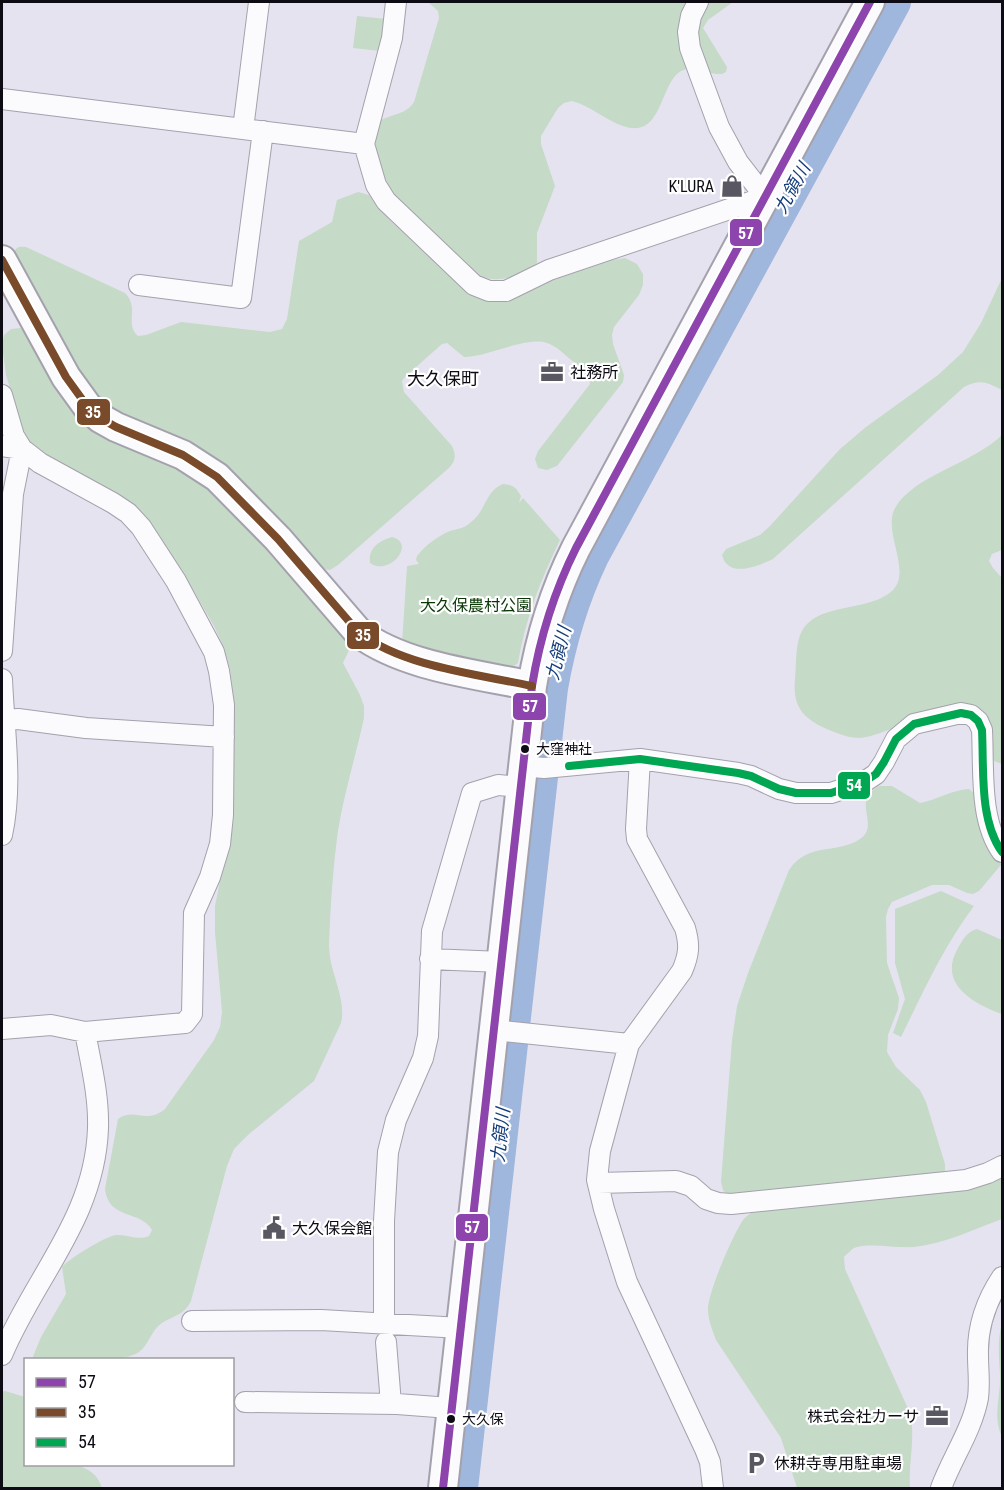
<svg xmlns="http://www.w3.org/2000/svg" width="1004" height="1490" font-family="'Roboto Condensed','Noto Sans JP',sans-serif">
  <rect width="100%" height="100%" fill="#e6e3f1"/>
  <path fill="#c5dac7" d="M428,2H733L708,20L703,28L727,67L726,72L722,74C708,75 694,64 681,71C659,84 663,140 623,126C605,120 591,106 572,101L564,103L558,108L541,136V144L555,186L537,233V263C521,276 499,284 480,276L394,195C382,174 367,144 381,120C393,114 407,114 414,102L439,18L438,11Z
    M357,16L386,19L380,51L353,48Z
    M358,192L369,195L392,222L469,294L487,301H509L553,280L613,260L625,258L637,264L643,274V285L639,295L614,327L612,335L613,344L624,375L623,382L557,466L547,470L538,468L535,459L538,451L590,384C588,371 579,366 570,359C563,353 556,346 547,343C527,336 487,357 464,357L447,343L442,344L406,376L402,381L404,392L452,446C456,455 456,459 450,467L338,565L330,570L321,569L107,408L85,385L13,254C16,247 19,246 26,247L125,293C140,308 124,323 138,336L146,335L181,322L270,332L282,329L287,319L299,241L332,222L337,200Z
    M1002,278V390C986,382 981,379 964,387L773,559C758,566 728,579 722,555L726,549L760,535L770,526L840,449L866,427L938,375L963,352L981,323Z
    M21,328L29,335L55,383L194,475L238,514L348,641L351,646L343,663L360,695L364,706V718C356,755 344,793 338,831C333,867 330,910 329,946C329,972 347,998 341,1023L314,1081L249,1134L234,1149L227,1166L191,1301C184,1315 175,1315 162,1323C151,1330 149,1345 139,1352C120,1365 57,1359 32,1359L41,1337L66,1294L62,1267C70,1258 104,1237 116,1235C128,1234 138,1241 149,1236L152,1230C141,1210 108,1220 105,1189L118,1119C135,1107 145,1125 165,1109L214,1040L220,1027L222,1012L215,932V906L220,881L230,846L234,815V704L230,669L224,648L214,626L185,576L149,521L134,505L119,494L46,455L30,442L23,431L6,375L2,345L4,335L11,329Z
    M1002,435V550L992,554L989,561L993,568L1002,578V764L994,761L990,754L985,716C956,720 927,721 899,727C885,730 874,737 860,738C851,738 842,735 834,732C806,721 792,710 795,679C797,662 794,635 808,623C828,604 871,610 892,591C913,572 882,532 895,508C914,475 974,463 1002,435Z
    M503,484C513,485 516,487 521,496L519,503L523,498L560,540C541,579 525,620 518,663L511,668L402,644L407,566L419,564L416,560L417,556C426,545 436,537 450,531C458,529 465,528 471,522C487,510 484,492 503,484Z
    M392,537C417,543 389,577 370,563C368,548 379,541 392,537Z
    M879,786H892L920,803C937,800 951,790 969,789L975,794L1001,865L979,891L973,894L967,893L949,885H932L892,902L888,909L886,917L887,963L899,998L898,1009L888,1035L887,1052L896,1067L920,1090L926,1102L945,1164V1170L941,1176L730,1198L723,1190L721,1182L732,1040L737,1006L748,973L789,870C809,841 836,855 860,839C877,827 860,810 868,795C870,792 876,788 879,786Z
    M941,891L974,906C944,946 923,992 901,1037L893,1033L905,999L895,963V909Z
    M977,929L1002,940V1014C974,1004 937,984 958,948C963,939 967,932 977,929Z
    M1002,1171V1219C974,1229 944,1244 914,1247C897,1249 870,1242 854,1248C851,1250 847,1254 844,1257L845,1269L910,1413C916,1439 908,1463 910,1488H797L781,1438L716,1340C712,1329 708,1320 708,1308C709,1290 733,1235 743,1220C747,1215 753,1212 758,1208Z
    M1002,1323V1437C992,1416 1001,1397 1000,1375C999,1357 997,1341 1002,1323Z
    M5,1391L25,1397L26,1464C52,1464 93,1457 102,1488H2V1392Z"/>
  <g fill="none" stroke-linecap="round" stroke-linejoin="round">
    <path stroke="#9fb6dd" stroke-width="36" d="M460,1488L550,688C558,642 571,598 591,556L893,2"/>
    <g stroke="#a4a1ac" stroke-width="22">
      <path id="street" d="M396,2L392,38L364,144L376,185L386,201L474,285L489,291H506L549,270L765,197L738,162L719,127L690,48L688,32L691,16L698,2
        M2,99L364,144
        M243,129L259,2
        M139,285L241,298L263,131
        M2,395L14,436L22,449L40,463L113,503L128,513L141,527L176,581L214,652L219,671L224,705L223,815L220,844L210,877L194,913L192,1014L185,1023L85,1032L51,1025L2,1029
        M2,446L22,449L13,494L2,651
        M2,679C4,730 13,784 2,835
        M4,720L18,719L86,728L224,737
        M640,759L636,829L637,839L685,928C690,945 689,955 682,971L629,1044L600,1151L597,1180L604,1209L627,1282L705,1449L710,1462L713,1488
        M523,766L544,768L640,759L738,773L751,776L779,789L796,793H831L864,782L876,774L884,762L896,739L914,724L961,713L971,715L978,721L982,730C984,769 979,820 1002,852
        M430,959L501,962
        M494,1030L629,1044
        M598,1183L676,1181L691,1186L706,1199L718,1203L731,1204L966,1180L988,1173L1002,1166
        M192,1321L321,1320L461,1328
        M384,1323V1221L388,1152L396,1120L423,1058L428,1036L432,931L472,793L498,785L521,787
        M386,1342L391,1404
        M2,1355C35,1276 95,1218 98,1128C99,1096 91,1064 85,1032
        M245,1402L397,1404L450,1408
        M941,1488C952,1458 972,1430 978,1398C980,1383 978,1370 978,1356C977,1327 986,1301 1002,1277"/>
    </g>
    <g stroke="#a4a1ac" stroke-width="32">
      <path id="secondary" d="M2,260L66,377L87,406L100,418L116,427L183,455L217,477L278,539L359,633C405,667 476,674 532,686
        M443,1488L532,686C540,637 554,592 576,548L870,2"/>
    </g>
    <use href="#street" stroke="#fbfbfd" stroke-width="20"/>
    <use href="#secondary" stroke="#fbfbfd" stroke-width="28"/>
    <g stroke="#fff" stroke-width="12">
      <path id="bus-1" d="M443,1488L532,686C540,637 554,592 576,548L870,2"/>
    </g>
    <g stroke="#fff" stroke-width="12">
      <path id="bus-2" d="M2,260L66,377L87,406L100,418L116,427L183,455L217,477L278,539L359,633C405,667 476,674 532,686"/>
    </g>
    <g stroke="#fff" stroke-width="12">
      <path id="bus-3" d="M569,766L640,759L738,773L751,776L779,789L796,793H831L864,782L876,774L884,762L896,739L914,724L961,713L971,715L978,721L982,730C984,769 979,820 1002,852"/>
    </g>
    <use href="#bus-1" stroke="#8e44ad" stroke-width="8"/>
    <use href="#bus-2" stroke="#7a4b2a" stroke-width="8"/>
    <use href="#bus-3" stroke="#00a651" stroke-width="8"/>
  </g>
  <defs>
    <g id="shop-bare" transform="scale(1.8)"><path d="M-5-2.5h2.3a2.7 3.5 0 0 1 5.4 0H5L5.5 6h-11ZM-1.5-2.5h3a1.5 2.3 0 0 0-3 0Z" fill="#595761" stroke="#fff" stroke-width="2.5" paint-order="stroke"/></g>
    <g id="office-bare" transform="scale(1.8)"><path d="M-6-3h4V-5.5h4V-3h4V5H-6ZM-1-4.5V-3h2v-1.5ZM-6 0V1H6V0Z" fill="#595761" stroke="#fff" stroke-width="2.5" paint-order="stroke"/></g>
    <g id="civic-bare" transform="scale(1.8)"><path d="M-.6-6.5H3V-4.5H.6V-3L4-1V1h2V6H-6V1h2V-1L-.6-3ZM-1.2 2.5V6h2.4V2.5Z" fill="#595761" stroke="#fff" stroke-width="2.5" paint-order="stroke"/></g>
    <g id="parking-bare" transform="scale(1.8)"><path d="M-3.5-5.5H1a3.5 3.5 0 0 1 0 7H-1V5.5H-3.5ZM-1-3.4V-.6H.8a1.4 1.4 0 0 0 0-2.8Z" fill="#595761" stroke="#fff" stroke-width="2.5" paint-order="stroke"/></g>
  </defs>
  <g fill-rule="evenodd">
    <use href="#shop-bare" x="732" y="186"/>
    <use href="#office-bare" x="552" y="372"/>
    <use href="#civic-bare" x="274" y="1228"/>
    <use href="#office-bare" x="937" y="1416"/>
    <use href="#parking-bare" x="756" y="1463"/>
  </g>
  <g fill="#0d0b13" stroke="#fff" stroke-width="2">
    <circle cx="525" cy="749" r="5"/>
    <circle cx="451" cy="1419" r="5"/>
  </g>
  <g text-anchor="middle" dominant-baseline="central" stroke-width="4.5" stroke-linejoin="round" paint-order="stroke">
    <g font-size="14" fill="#0d0b13" stroke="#fff" text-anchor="start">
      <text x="536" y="749">大窪神社</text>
      <text x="462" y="1419">大久保</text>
    </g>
    <g font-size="16" fill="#0d0b13" stroke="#fff" text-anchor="start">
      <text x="714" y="186" text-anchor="end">K'LURA</text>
      <text x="570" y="372">社務所</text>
      <text x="292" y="1228">大久保会館</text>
      <text x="919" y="1416" text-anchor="end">株式会社カーサ</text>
      <text x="774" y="1463">休耕寺専用駐車場</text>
    </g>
    <g font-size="16" fill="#083704" stroke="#fff">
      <text x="476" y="605">大久保農村公園</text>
    </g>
    <g font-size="18" font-style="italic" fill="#133c7a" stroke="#fff">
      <text transform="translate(792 188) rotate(-61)">九領川</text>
      <text transform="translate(558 653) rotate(-76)">九領川</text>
      <text transform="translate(500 1135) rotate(-84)">九領川</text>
    </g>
    <g font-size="18" fill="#0d0b13" stroke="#fff">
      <text x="443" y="378">大久保町</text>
    </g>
  </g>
  <g stroke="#fff" stroke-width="2">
    <rect x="729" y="218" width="34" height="29" rx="6" fill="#8e44ad"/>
    <rect x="76" y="398" width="35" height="28" rx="6" fill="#7a4b2a"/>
    <rect x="346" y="621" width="34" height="29" rx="6" fill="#7a4b2a"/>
    <rect x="512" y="692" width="35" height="29" rx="6" fill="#8e44ad"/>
    <rect x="837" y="771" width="34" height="29" rx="6" fill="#00a651"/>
    <rect x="455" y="1213" width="34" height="29" rx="6" fill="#8e44ad"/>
  </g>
  <g font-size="16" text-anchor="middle" font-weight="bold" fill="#fff">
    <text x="746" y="239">57</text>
    <text x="93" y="418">35</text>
    <text x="363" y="641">35</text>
    <text x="530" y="712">57</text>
    <text x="854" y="791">54</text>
    <text x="472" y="1233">57</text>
  </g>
  <rect width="1004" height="1490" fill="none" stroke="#0d0b13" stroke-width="6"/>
  <rect x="24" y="1358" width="210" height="108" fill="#ffffff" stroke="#9e9da1" stroke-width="1.5"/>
  <rect x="36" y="1378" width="30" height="9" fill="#8e44ad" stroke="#9e9da1" stroke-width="1.5"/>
  <text x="78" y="1388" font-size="18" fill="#0d0b13">57</text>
  <rect x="36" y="1408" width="30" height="9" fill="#7a4b2a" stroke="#9e9da1" stroke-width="1.5"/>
  <text x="78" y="1418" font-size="18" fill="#0d0b13">35</text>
  <rect x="36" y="1438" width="30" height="9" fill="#00a651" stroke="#9e9da1" stroke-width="1.5"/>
  <text x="78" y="1448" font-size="18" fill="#0d0b13">54</text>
</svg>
